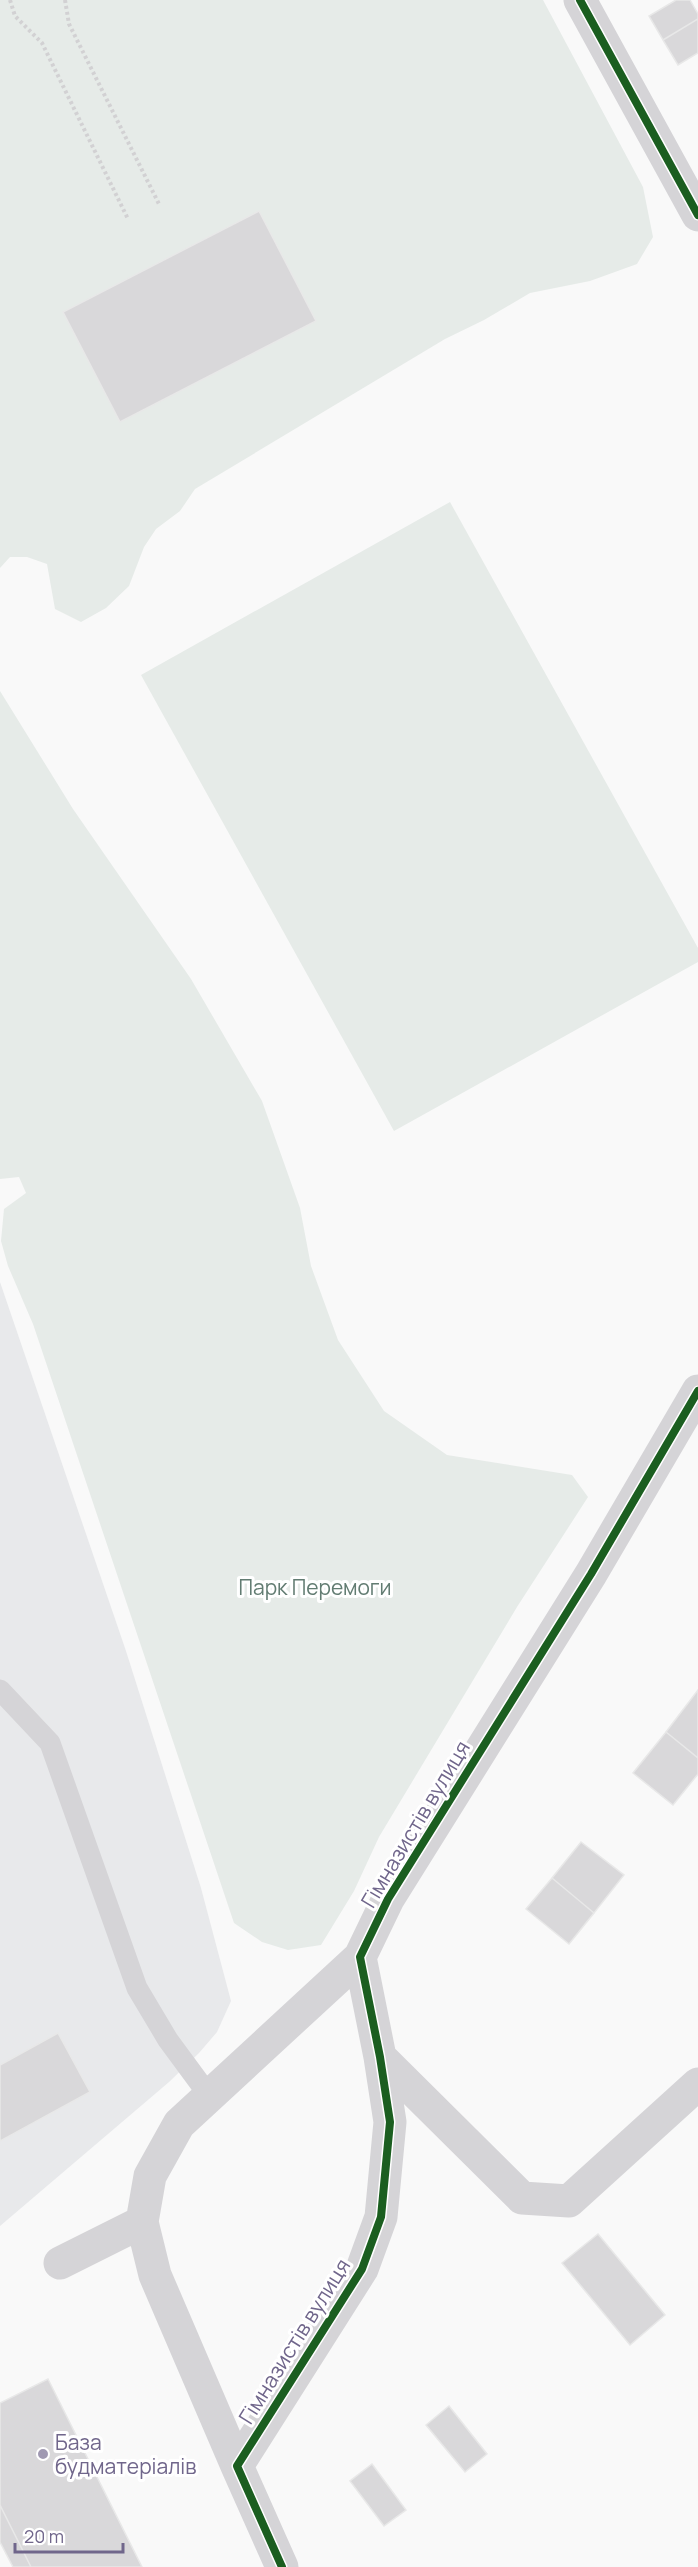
<svg xmlns="http://www.w3.org/2000/svg" width="698" height="2567" font-family="Manrope,sans-serif">
  <rect width="100%" height="100%" fill="#f9f9f9"/>
  <path fill="#e8e9eb" d="M0,1282L126,1651L201,1888L231,2001L217,2032L199,2053L169,2082L0,2226Z"/>
  <path fill="#e6ebe8" d="M0,0H543L643,187L653,237L637,264L590,281L530,293L484,320L445,339L195,489L180,511L156,529L144,547L129,586L106,608L81,622L55,609L47,564L27,557H10L0,568Z
    M450,502L698,948V962L394,1131L141,675Z
    M0,691L73,809L191,979L262,1101L300,1208L311,1266L338,1340L384,1411L447,1455L572,1475L588,1497L517,1607L379,1837L354,1891L321,1945L288,1950L262,1942L234,1923L33,1324L8,1266L1,1241L4,1209L26,1193L19,1177L0,1179Z"/>
  <path fill="#d9d8da" stroke="#e8e8e8" stroke-width="1.5" d="M676,0H690L698,14V19L663,40L649,16Z
    M698,19V53L678,65L663,40Z
    M259,211L316,321L120,422L63,312Z
    M698,1690V1758L666,1732Z
    M666,1732L698,1758V1774L673,1805L633,1773Z
    M581,1842L624,1875L594,1913L552,1878Z
    M552,1878L594,1913L569,1944L526,1909Z
    M58,2033L90,2092L0,2141V2065Z
    M598,2234L665,2315L630,2345L562,2263Z
    M48,2379L142,2567H31L0,2505V2403Z
    M449,2406L487,2454L465,2472L426,2425Z
    M372,2464L406,2510L384,2526L350,2481Z
    M0,2505L31,2567H13L0,2542Z"/>
  <g fill="none" stroke-linecap="round" stroke-linejoin="round">
    <path stroke="#d2d1d3" stroke-width="4" stroke-dasharray="3 3" stroke-linecap="butt" d="M10,0L15,16L42,43L128,219
      M65,0L69,24L159,204"/>
    <path stroke="#d5d4d7" stroke-width="21" d="M0,1690L50,1743L137,1988L168,2040L210,2097"/>
    <path stroke="#d5d4d7" stroke-width="33" d="M580,0L698,215
      M380,2057L522,2198L569,2201L698,2084
      M142,2222L150,2176L179,2124L360,1957
      M60,2263L142,2222L155,2275L237,2466
      M282,2567L237,2466L362,2269L381,2217L390,2122L380,2057L360,1957L388,1899L591,1574L698,1391"/>
    <g stroke="#fff" stroke-width="11">
      <path id="cycleway" d="M580,0L698,215
        M282,2567L237,2466L362,2269L381,2217L390,2122L380,2057L360,1957L388,1899L591,1574L698,1391"/>
    </g>
    <use href="#cycleway" stroke="#1b5e20" stroke-width="8"/>
  </g>
  <circle fill="#a099b2" stroke="#fff" stroke-width="2" cx="43" cy="2454" r="6"/>
  <g text-anchor="middle" dominant-baseline="central" stroke-width="6" stroke-linejoin="round" paint-order="stroke">
    <g font-size="21" fill="#627c72" stroke="#fff">
      <text x="315" y="1587">Парк Перемоги</text>
    </g>
    <g font-size="21" fill="#70668b" stroke="#fff">
      <text transform="translate(415 1824) rotate(-59)">Гімназистів вулиця</text>
      <text transform="translate(294 2341) rotate(-58)">Гімназистів вулиця</text>
    </g>
    <g font-size="21" fill="#70668b" stroke="#fff" text-anchor="start">
      <text x="55" y="2442">База<tspan x="55" dy="24">будматеріалів</tspan></text>
    </g>
  </g>
  <path d="M15 2543v9h108v-9" fill="none" stroke="#70668b" stroke-width="3"/>
  <text x="24" y="2543" font-size="18" fill="#70668b" stroke="#ffffff" stroke-width="4.5" paint-order="stroke">20 m</text>
</svg>
